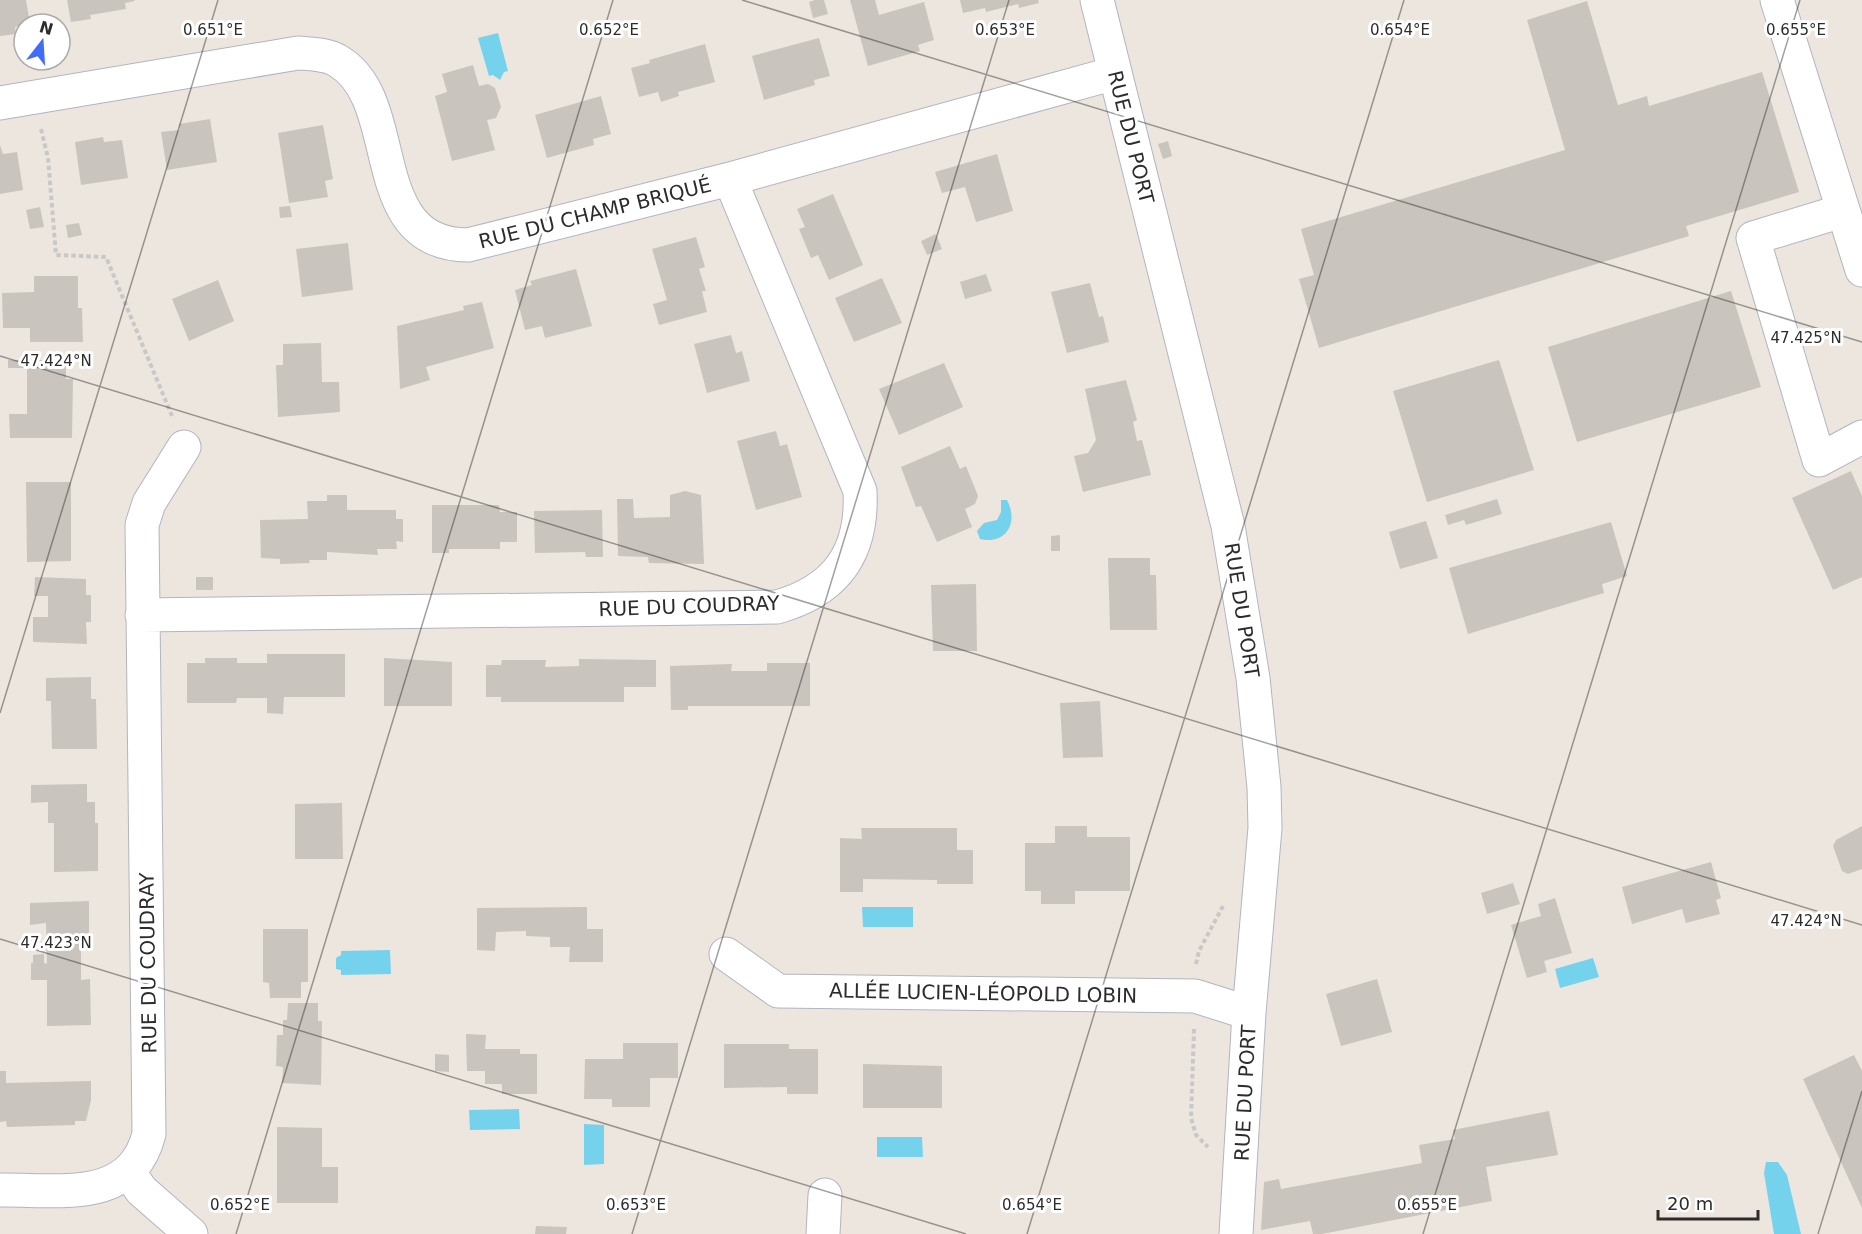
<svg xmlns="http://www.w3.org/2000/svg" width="1862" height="1234" font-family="'DejaVu Sans',sans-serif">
  <rect width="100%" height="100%" fill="#ede6de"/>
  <path fill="#74d2ed" d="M498,33L508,71L504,72L500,80L493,75L489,76L478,38Z
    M1001,500H1007C1019,523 1006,545 980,539L977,531L984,523L997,520L1001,512Z
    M913,907V927H863L862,907Z
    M390,950L391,974L341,975V970L336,969V958L341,955V951Z
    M1593,958L1599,977L1560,988L1555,969Z
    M519,1109L520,1129L470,1130L469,1110Z
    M584,1124L604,1125V1164L584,1165Z
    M877,1137H922L923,1157H877Z
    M1766,1162H1778L1787,1175L1801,1234H1774L1764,1173Z"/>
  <path fill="#c9c4bd" d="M0,0H26L30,24L15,27L16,34L0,36Z
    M67,0H134L135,1L125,3L126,9L90,15L91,19L71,22Z
    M815,0H824L828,14L813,18L809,2Z
    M850,0H875L879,15L924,2L934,40L918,45L920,51L868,66Z
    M960,0H1038L1039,3L1019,8L1018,4L986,12L985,8L963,13Z
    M1587,1L1618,105L1647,96L1649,106L1762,72L1799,192L1686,226L1689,236L1319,348L1299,279L1314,275L1301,229L1565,150L1527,20Z
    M819,38L830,76L814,80L815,85L764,100L752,56Z
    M705,44L715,82L678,92L679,96L661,102L658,92L639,97L631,68L650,63L649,60Z
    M473,65L479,86L488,84L495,88L501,107L496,118L487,120L495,150L452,161L435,96L447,92L442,74Z
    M601,96L611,134L593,139L594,145L547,158L535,115Z
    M210,119L217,162L167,170L161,132L180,130L179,124Z
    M323,125L333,179L325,181L328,197L289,203L278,133Z
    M103,137L104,142L122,140L128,178L81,185L75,142Z
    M1168,141L1172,156L1163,159L1158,144Z
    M0,145L3,154L17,152L23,190L0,194Z
    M997,154L1013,211L976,222L965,187L942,193L935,172Z
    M833,194L863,265L829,280L818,255L811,258L799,229L805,227L797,209Z
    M290,206L292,217L280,218L279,207Z
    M40,207L44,227L30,229L26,210Z
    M79,223L82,235L68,238L66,225Z
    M936,234L942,249L927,255L921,241Z
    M696,237L705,267L699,269L706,291H702L707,312L659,325L653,304L667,300L652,249Z
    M348,243L353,290L302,297L296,249Z
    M576,269L592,326L545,338L542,326L525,330L515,290L532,285L530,281Z
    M986,274L992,291L965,299L960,282Z
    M34,276H78V308H82L83,342H30V328H3L2,293L34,292Z
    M882,278L902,323L854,342L835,298Z
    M218,280L234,321L189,341L172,299Z
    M1090,283L1099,317L1103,316L1109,342L1067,353L1051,292Z
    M1731,291L1761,387L1577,442L1548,347Z
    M482,302L494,348L426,367L430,380L400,389L397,326L464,310L463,306Z
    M731,335L736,353L742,351L750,381L707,393L694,344Z
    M321,343L322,382H339L340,412L278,417L276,365H283V344Z
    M8,360H66V379H73L72,438H10L9,414H27V368H8Z
    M1499,360L1534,470L1427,502L1393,391Z
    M944,363L963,407L899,435L879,389Z
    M1126,380L1137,420L1133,422L1137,441L1142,440L1151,475L1083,492L1074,456L1088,453L1096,440L1085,389Z
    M776,431L780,446L787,444L802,497L756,510L737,441Z
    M950,446L960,469L966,466L978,496L975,504L965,509L972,527L937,542L921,506L916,507L901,467Z
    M1851,471L1862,496V577L1833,590L1792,498Z
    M26,482H71V561L27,562Z
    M685,491L701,495L704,564L649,563L648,557L618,556L617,499H633L634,518L670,517V495Z
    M327,495H347V510H396V519H403V542L396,541L397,549H377L378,555L327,552V560H309L310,563L280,564V559L261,558L260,520L308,519L307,501H327Z
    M1497,499L1502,514L1466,525L1464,520L1448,525L1445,515Z
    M432,505H499L500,512H517V542H500V549H449V553H432Z
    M602,510L603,557H586L585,552L535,553L534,511Z
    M1426,521L1438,558L1400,569L1389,532Z
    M1611,522L1627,576L1602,584L1604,593L1468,634L1449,568Z
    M1060,535V551H1051V536Z
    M1108,558H1150V575H1156L1157,630H1110Z
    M35,577L86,579V595H91V622H86L87,644L33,642V617H48V596H34Z
    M196,577H213V590H196Z
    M976,584L977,651H933L931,585Z
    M267,654H345V697H284L283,714L267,713V698H237L236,703H187V663H205V658H237V663H267Z
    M384,658L452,662V706H384Z
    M579,659L656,660V687H624V702H501V697H486V665H501L502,660H546L545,667L579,666Z
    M767,663H810V706H688V710H671L670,666L732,664L731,671H767Z
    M91,677V699H96L97,749H52L51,701H46V678Z
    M1100,701L1103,757L1063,758L1060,703Z
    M87,784V802H95V823H98V871L54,872V823H48V802L31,803V785Z
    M342,803L343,859H295V804Z
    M1055,826H1087V837H1130V891H1075V904H1041V891H1025V843H1055Z
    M1862,826V869L1848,874L1842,871L1833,846L1836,840Z
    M861,828H957V850H973V884H937V880L863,879V892H840V838L862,839Z
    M1711,862L1721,898L1716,900L1720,914L1686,923L1682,909L1632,924L1622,887Z
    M1513,883L1520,904L1487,914L1481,893Z
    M1555,898L1572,953L1544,961L1547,972L1527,978L1511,925L1541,916L1538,904Z
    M89,901V948H81V980L90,979L91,1025L47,1026V980H31V963H33V955L44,954V963L47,964L46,923L30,925V903Z
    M587,907V929H603V962H569L570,947H550V937L526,936V931L496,932L495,951L477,950V908Z
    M263,929H308V982H301V998H270L269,983L263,982Z
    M1377,979L1392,1032L1341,1046L1326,994Z
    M288,1003H318V1021H322L321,1085L282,1083L283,1067L276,1066L277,1035H283V1020H287Z
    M466,1034L486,1035L485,1049H520V1054H537V1094H502V1084H485V1071H467Z
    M623,1043H678V1078H650V1107H612V1099H584L585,1059H623Z
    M724,1044H789V1049H818V1094H787V1087L724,1088Z
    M435,1054L449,1055V1072L435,1071Z
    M1854,1055L1862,1071V1208L1803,1079Z
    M863,1064L942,1066V1108H863Z
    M0,1071H6V1083L91,1081V1100L86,1121H75V1125L7,1127L6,1121L0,1122Z
    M1549,1111L1558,1155L1486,1167L1492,1201L1322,1234H1313L1310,1221L1261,1230L1264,1182L1279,1179L1281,1189L1422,1163L1419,1145L1455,1139L1453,1130Z
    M277,1127L322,1128V1167H338V1203H277Z
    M536,1226L567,1227L566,1234H535Z"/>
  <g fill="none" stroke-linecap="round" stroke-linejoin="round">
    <g stroke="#b2b5bf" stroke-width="35">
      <path id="minor" d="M1097,0L1228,526L1253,678L1264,787L1265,828L1249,1013L1236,1234
        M1777,0L1862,270
        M0,103L298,53C311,54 327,54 338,61C406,101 361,244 468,245L730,179L1115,73
        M1842,211L1753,238L1819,460L1862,437
        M142,615L777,607C837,590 863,552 860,491L730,179
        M726,954L778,991L1195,996L1249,1013
        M129,1172L141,1190L191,1234
        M0,1190C58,1189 131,1205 149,1134L142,525L149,503L184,447
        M823,1234L825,1195"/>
    </g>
    <path stroke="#c8c8c8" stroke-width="4" stroke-dasharray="4.5 3" stroke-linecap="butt" d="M41,129L48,158L56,255L106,257L172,416
      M1196,964L1199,951L1223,906
      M1194,1029L1191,1118L1196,1135L1208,1147"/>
    <use href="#minor" stroke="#fff" stroke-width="33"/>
  </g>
  <path fill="none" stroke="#2c2c2c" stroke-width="1.5" stroke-opacity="0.45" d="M742,0L1862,342M0,356L1862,925M0,713L218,0M0,939L966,1234M236,1234L613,0M632,1234L1009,0M1027,1234L1404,0M1423,1234L1800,0M1818,1234L1862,1091"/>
  <g text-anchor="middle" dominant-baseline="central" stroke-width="6" stroke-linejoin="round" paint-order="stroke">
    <g font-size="20" fill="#2c2c2c" stroke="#fff">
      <text transform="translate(1131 137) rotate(76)">RUE DU PORT</text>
      <text transform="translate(595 213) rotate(-14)">RUE DU CHAMP BRIQUÉ</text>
      <text transform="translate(689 606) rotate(-2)">RUE DU COUDRAY</text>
      <text transform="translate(1242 610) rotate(81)">RUE DU PORT</text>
      <text transform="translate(148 963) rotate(-91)">RUE DU COUDRAY</text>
      <text transform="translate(983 993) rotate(1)">ALLÉE LUCIEN-LÉOPOLD LOBIN</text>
      <text transform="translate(1245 1093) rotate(-87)">RUE DU PORT</text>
    </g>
  </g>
  <g font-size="15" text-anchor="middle" fill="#2c2c2c" stroke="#fff" stroke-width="6" stroke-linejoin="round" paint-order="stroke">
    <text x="213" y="35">0.651°E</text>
    <text x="609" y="35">0.652°E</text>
    <text x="1005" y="35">0.653°E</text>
    <text x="1400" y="35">0.654°E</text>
    <text x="1796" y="35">0.655°E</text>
    <text x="1806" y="343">47.425°N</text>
    <text x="56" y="366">47.424°N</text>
    <text x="1806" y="926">47.424°N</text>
    <text x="56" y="948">47.423°N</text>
    <text x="240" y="1210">0.652°E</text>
    <text x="636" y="1210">0.653°E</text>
    <text x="1032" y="1210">0.654°E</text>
    <text x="1427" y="1210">0.655°E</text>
  </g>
  <g transform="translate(42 42) rotate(17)"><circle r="28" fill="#ffffff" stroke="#ababab" stroke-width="1.5"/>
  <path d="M0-4.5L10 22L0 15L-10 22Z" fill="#416cf7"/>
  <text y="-9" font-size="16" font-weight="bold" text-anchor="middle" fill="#2c2c2c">N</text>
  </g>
  <path d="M1658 1210v9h100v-9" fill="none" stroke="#2c2c2c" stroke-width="3"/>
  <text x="1667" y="1210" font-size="18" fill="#2c2c2c" stroke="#ffffff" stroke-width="4.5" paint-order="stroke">20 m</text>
</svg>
